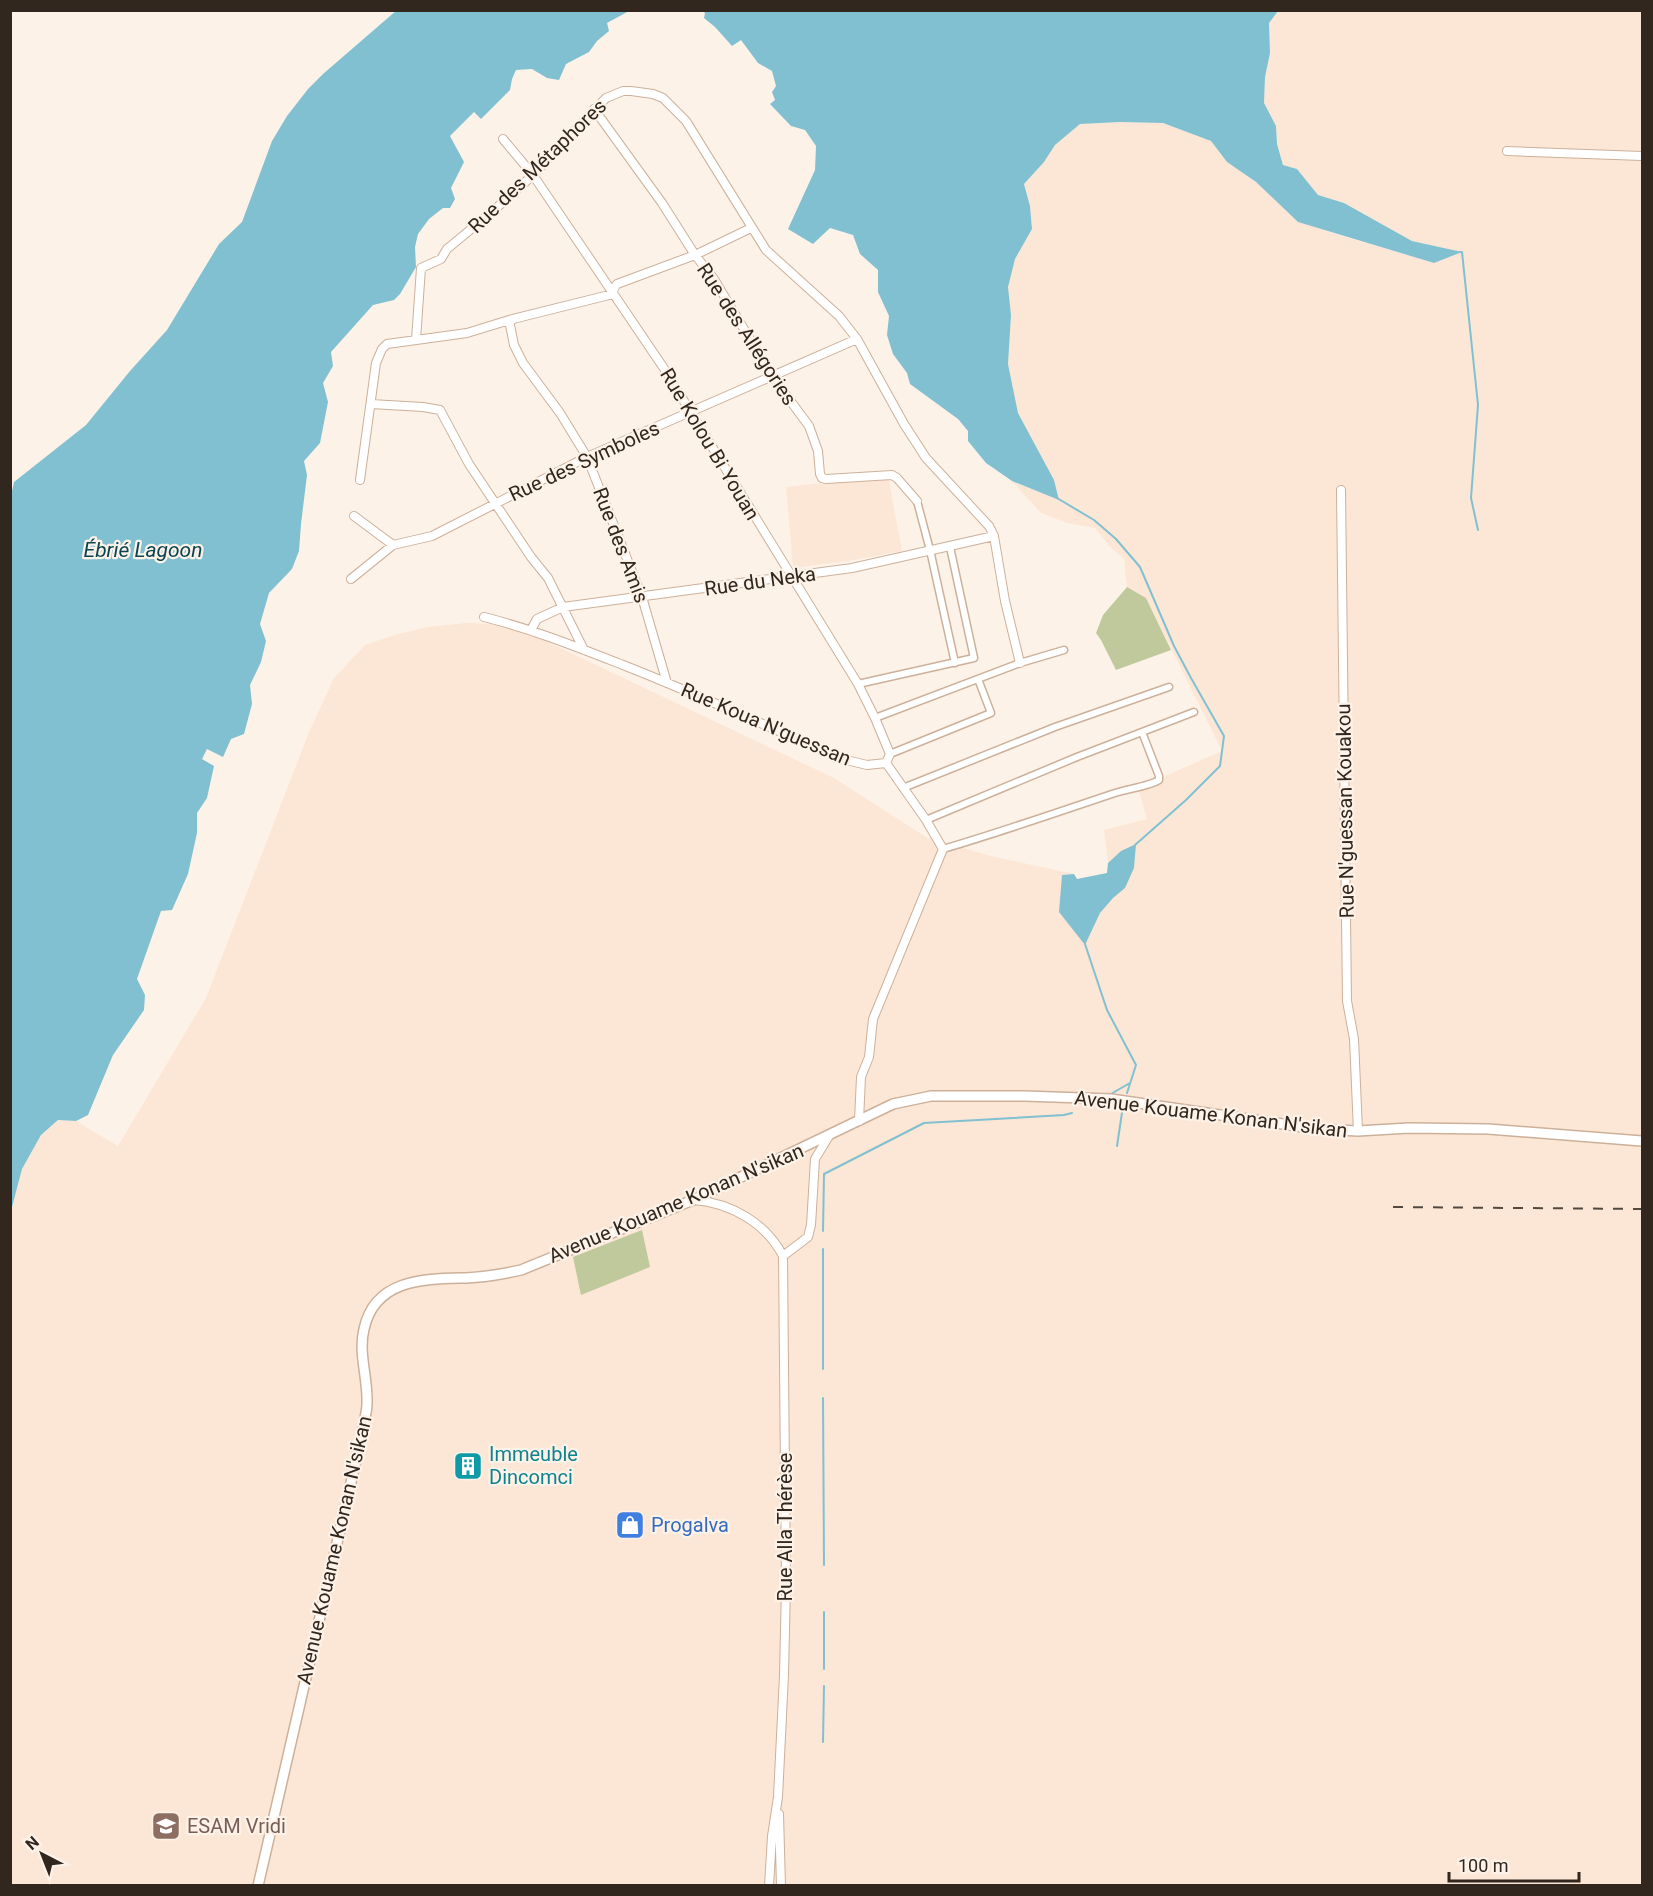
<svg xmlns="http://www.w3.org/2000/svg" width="1653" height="1896" font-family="Roboto,sans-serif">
  <rect width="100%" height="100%" fill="#fdf2e8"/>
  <path fill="#fce7d6" d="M1278,11H1642V1885L11,1886V1211L22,1169L41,1135L58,1120L76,1121L118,1146L206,998L309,732L334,678L365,645L394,635L427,627L467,623L496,624L531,634L834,778L926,837L991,856L1074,874L1077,879L1107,873L1108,863L1104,830L1147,819L1138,788L1222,751L1146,598L1127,587L1124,559L1109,546L1095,528L1067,523L1041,513L1012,481L1059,499L1054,480L1018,413L1008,364L1011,315L1007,287L1015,259L1032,229L1030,206L1024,184L1044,162L1055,145L1080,124L1120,122L1163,123L1211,141L1227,162L1325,231L1434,263L1461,252L1412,241L1344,203L1318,195L1297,169L1283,165L1277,144L1276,126L1264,103L1265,77L1270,53L1269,23Z
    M888,476L902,551L848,561L793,568L786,487Z"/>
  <path fill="#bfc99c" d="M1127,587L1146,598L1171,650L1116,670L1101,640L1096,633L1103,615Z
    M642,1230L650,1267L581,1295L573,1257Z"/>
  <path fill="#81c0d0" d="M397,10L629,11L607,23L609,31L597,41L589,52L566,64L559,80L547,78L532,69L516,70L512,79L510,90L481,119L474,112L450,136L464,162L451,188L455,199L450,208H443L429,219L418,234L415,247L416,267L400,294L394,300L373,305L331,352L333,366L323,383L328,402L320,443L304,461L307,475L301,524L299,551L292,569L269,593L260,624L266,641L261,662L250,685L252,704L244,734L231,739L223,757L207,749L202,759L214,766L207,798L197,813V833L188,874L172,910L161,911L137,979L145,995L144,1010L113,1055L88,1115L76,1121L58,1120L41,1135L22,1169L11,1211L10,500L14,482L86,425L130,371L167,330L219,244L242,222L272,141L287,116L308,89L323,74Z
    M703,11H1278L1269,23L1270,53L1265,77L1264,103L1276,126L1277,144L1283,165L1297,169L1318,195L1344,203L1412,241L1462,252L1434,263L1298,222L1256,182L1227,162L1211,141L1163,123L1120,122L1080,124L1055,145L1044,162L1024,184L1030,206L1032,229L1015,259L1008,287L1011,315L1008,364L1018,413L1054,480L1059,500L1012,481L986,463L968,441V431L958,419L910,384L907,373L893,354L887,335L889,316L878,292V270L860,254L853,235L830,228L813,244L788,229L815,170L816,146L805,130L791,126L770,104L775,100L772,92L776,86L772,71L758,63L741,40L732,46L715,27L704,18L705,13Z
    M1136,844L1134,868L1125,888L1113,898L1100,913L1085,945L1059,912L1062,875L1074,874L1077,879L1107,873L1108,863L1121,851Z"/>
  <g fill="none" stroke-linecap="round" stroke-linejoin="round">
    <path stroke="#81c0d0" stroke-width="2" d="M1460,252H1462L1478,405L1471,498L1478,530
      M1057,498L1094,520L1116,539L1140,567L1174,646L1191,678L1224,736L1220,766L1186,800L1135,845
      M1085,944L1107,1010L1136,1065L1127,1093
      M1109,1095L1130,1083
      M1117,1146L1123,1106
      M823,1231L824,1174L924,1123L1064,1115L1072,1113
      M823,1249V1369
      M823,1398L824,1565
      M824,1612V1669
      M823,1742L824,1686"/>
    <g stroke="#ccb09a" stroke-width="9">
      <path id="pedestrian" d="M917,501L930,550L955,663
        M858,684L974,658L950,547
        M875,718L1020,663L1064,650
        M890,754L991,713L978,679
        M903,788L1055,727L1169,687
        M926,820L1077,757L1194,712
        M943,849C1001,832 1058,812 1115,793C1127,789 1150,786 1159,780V776L1142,732"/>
    </g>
    <g stroke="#ccb09a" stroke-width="10">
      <path id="minor" d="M594,109L662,203L695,255L714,279L772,376L809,426L818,451L820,474L822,478L826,479L892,475L897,478L917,501
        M503,139L533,175L663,367L858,684L875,718L890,754L886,763
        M1507,151L1642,156
        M509,320L514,345L523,363L560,413L587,457L642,597L667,683
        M416,340L421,268L441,259L447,249L493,211L533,175L606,98L623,91H631L653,94L663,98L686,121L766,250L839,316L857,339L904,424L926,458L989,526L994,536L1005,601L1020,663
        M371,404L423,407L440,410L469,464L531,557L548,578L584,650
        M360,480L376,363L382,349L387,344L467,333L509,320L613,294L614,288L617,284L695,255L751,228
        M1341,490L1347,1001L1354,1039L1358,1131
        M354,516L393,545
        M351,579L393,545L432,536L587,457L857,339
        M484,617C532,629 577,647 623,665C697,694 769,727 842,759L867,765L886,763L926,820L943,849L873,1019L869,1057L861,1077L859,1121
        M531,630L537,619L563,607L852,568L994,536
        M694,1200C731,1203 766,1223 783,1256L786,1585L784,1675L778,1797L772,1836L769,1886
        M783,1256L808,1237L811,1225L815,1159L829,1136
        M779,1814L781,1886"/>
    </g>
    <g stroke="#ccb09a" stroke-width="12">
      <path id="tertiary" d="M258,1886L363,1430C364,1421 367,1412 367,1403C368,1378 358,1353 364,1329C375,1278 426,1279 466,1278C485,1277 503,1274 521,1270L693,1200L893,1104L931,1096H1025L1111,1099L1317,1129L1358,1131L1409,1128L1488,1129L1642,1141"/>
    </g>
    <use href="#pedestrian" stroke="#fff" stroke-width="6"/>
    <use href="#minor" stroke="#fff" stroke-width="8"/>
    <use href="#tertiary" stroke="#fff" stroke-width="9"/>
    <path stroke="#52483e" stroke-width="2" stroke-dasharray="10 10" stroke-linecap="butt" d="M1393,1207L1642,1209"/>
  </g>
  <defs>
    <g id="building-square" transform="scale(1.5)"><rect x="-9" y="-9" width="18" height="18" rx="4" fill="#0f9aa8" stroke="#fdf2e8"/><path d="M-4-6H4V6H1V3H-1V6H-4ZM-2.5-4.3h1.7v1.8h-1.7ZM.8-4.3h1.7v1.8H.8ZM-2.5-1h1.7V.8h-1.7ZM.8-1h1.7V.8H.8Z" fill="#fff"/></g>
    <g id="shop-square" transform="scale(1.5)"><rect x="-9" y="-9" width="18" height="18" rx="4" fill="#3f7fe0" stroke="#fdf2e8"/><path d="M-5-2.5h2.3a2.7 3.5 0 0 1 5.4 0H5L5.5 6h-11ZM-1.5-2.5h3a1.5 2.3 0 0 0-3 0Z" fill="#fff"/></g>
    <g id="school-square" transform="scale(1.5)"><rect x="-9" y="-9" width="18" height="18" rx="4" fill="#8d6e63" stroke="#fdf2e8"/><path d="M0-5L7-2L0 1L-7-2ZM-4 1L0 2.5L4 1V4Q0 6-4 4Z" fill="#fff"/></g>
  </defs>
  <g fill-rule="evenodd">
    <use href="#building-square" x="468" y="1466"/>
    <use href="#shop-square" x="630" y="1525"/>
    <use href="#school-square" x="166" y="1826"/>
  </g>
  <g text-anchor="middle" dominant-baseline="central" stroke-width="4.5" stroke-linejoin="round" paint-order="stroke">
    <g font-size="20" fill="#31271e" stroke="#fdf2e8">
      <text transform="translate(537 166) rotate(-44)">Rue des Métaphores</text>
      <text transform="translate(747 334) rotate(57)">Rue des Allégories</text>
      <text transform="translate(710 444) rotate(59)">Rue Kolou Bi Youan</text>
      <text transform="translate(584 461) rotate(-25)">Rue des Symboles</text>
      <text transform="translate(621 545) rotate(69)">Rue des Amis</text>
      <text transform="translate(760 581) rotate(-8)">Rue du Neka</text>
      <text transform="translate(766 724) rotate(23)">Rue Koua N'guessan</text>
      <text transform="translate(1345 811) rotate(-91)">Rue N'guessan Kouakou</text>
      <text transform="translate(1211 1114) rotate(7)">Avenue Kouame Konan N'sikan</text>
      <text transform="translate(676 1203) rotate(-23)">Avenue Kouame Konan N'sikan</text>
      <text transform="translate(785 1527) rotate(-90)">Rue Alla Thérèse</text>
      <text transform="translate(334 1550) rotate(-77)">Avenue Kouame Konan N'sikan</text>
    </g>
    <g font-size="20" fill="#0d838f" stroke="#fdf2e8" text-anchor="start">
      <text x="489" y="1454">Immeuble<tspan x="489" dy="23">Dincomci</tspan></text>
    </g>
    <g font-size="20" fill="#366cbe" stroke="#fdf2e8" text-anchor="start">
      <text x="651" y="1525">Progalva</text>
    </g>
    <g font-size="20" fill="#785e54" stroke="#fdf2e8" text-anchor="start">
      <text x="187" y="1826">ESAM Vridi</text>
    </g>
    <g font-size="21" font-style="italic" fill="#0a4450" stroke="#fdf2e8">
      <text x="143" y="550">Ébrié Lagoon</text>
    </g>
  </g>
  <rect width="1653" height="1896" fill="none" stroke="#31271e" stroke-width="24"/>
  <g transform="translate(42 1854) rotate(318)" stroke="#fdf2e8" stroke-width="4.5" paint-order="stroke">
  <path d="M0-4.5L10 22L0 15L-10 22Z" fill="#31271e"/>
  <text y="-9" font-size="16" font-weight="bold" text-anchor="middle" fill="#31271e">N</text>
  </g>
  <path d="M1449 1872v9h130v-9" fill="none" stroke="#31271e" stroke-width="3"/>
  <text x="1458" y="1872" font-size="18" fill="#31271e" stroke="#fdf2e8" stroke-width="4.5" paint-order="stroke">100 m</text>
</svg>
